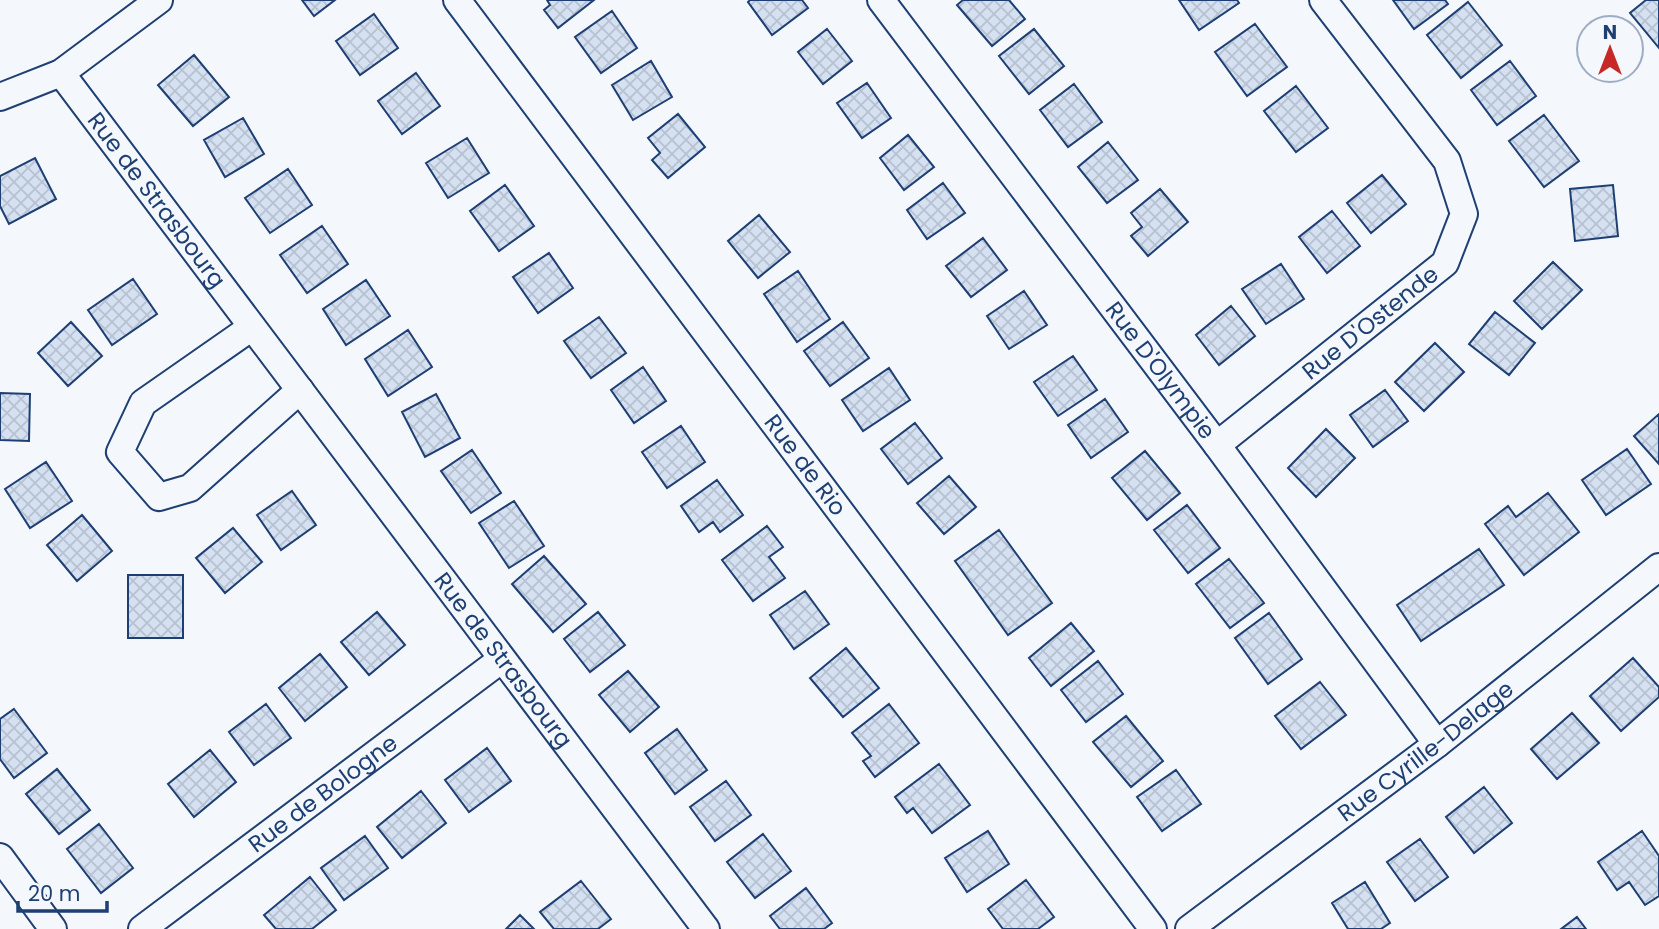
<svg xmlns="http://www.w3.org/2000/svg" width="1659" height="929" font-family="Poppins,sans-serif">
  <defs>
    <pattern id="building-cross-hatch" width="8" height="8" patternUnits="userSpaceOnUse" patternTransform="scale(1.75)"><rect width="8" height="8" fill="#d5e0f0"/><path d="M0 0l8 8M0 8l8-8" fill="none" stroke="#b6c1d1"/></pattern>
  </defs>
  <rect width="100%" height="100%" fill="#f4f7fb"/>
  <path fill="url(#building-cross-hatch)" stroke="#1d3f73" stroke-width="2" d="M302,0H335L314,16Z
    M547,0H594L558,28L544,10L550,5Z
    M750,0H802L808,8L772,35L748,2Z
    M963,0H1009L1025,19L992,46L957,5Z
    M1179,0H1237L1239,3L1199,30Z
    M1393,0H1445L1448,4L1414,29Z
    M1646,0H1659V48L1630,13Z
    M1468,2L1502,45L1461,78L1427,35Z
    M612,11L637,48L601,73L575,37Z
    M374,14L398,48L360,75L336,41Z
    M1255,24L1287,67L1247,96L1215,52Z
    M827,29L852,61L823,84L798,52Z
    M1034,29L1064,66L1029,94L999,56Z
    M194,55L229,97L193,126L158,85Z
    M651,61L672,97L633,120L612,85Z
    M1510,61L1536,96L1497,125L1471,90Z
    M416,73L440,106L402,134L378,101Z
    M867,83L891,118L862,138L837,103Z
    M1074,84L1102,122L1068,147L1040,110Z
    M1296,86L1328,128L1296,152L1264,111Z
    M678,114L705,147L668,178L652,160L660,153L648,138Z
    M1544,115L1579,161L1544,187L1509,141Z
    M243,118L264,154L225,177L204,140Z
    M908,135L934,167L904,190L880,158Z
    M467,138L489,173L448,198L426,163Z
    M1108,142L1138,180L1107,203L1078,167Z
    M35,158L56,199L9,224L0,206V176Z
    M288,169L312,205L270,233L245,198Z
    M1382,175L1406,204L1371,233L1347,203Z
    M943,183L965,213L927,239L907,210Z
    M505,185L534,226L499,251L470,211Z
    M1613,185L1618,236L1575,241L1570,189Z
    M1160,189L1188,222L1148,256L1131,236L1142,227L1131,213Z
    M1332,211L1360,246L1327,273L1299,237Z
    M759,215L790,252L758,278L728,241Z
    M322,226L348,264L307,293L280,255Z
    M983,238L1007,270L971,297L946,266Z
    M549,253L573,288L538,313L513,277Z
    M1553,262L1582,290L1542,329L1514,301Z
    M1281,264L1304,299L1266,324L1242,289Z
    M798,271L830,319L797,342L764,294Z
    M133,279L157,314L112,345L88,310Z
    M366,280L390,316L346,345L323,309Z
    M1024,291L1047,325L1009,349L987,316Z
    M1231,306L1255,336L1219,365L1196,335Z
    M1495,312L1535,343L1509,375L1469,344Z
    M599,317L626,353L591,378L564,341Z
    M71,322L102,356L68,386L38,353Z
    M843,322L869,358L830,386L804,351Z
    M408,330L432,367L388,396L365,359Z
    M1435,343L1464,372L1424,411L1395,382Z
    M1073,356L1097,390L1058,416L1034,382Z
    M643,367L666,401L634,423L611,390Z
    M889,368L910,400L863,431L842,400Z
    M1385,390L1408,421L1373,447L1350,415Z
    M0,393L30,394L29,441L0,440Z
    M436,394L460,438L425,457L402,412Z
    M1105,399L1128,432L1091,458L1068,425Z
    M1659,414V464L1634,436Z
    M915,423L942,458L908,484L881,449Z
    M681,426L705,462L667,488L642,452Z
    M1326,429L1355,458L1316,497L1288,468Z
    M1627,449L1651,484L1606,515L1582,480Z
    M472,450L501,493L471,513L441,471Z
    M1145,451L1180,493L1147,520L1112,478Z
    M46,462L72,501L30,528L5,489Z
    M949,476L976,507L944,534L917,503Z
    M717,480L743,515L720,532L713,522L699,532L681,506Z
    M292,491L316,525L281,550L257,515Z
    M1548,493L1579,532L1524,575L1485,524L1508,506L1516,517Z
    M514,501L544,546L509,568L479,523Z
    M1187,505L1220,548L1188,573L1154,530Z
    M82,515L112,551L77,581L47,545Z
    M767,526L783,547L769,557L785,578L753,601L722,560Z
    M233,528L262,562L225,593L196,558Z
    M999,530L1052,603L1008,635L955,561Z
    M1479,549L1504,585L1421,641L1397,605Z
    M544,556L586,604L553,632L512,584Z
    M1229,559L1264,603L1230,628L1196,584Z
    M128,575H183V638H128Z
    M805,591L829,624L794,649L770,615Z
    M377,612L405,645L369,675L341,642Z
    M598,612L625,645L590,672L564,639Z
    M1269,613L1302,659L1268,684L1235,638Z
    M1071,623L1094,651L1051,686L1029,658Z
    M846,648L879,688L843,717L810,678Z
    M320,654L347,687L305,721L279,688Z
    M1633,658L1659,687V697L1621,731L1590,696Z
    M1098,661L1123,694L1086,722L1061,690Z
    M628,671L659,707L630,732L599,695Z
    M1320,682L1346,715L1301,749L1275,716Z
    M266,704L291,738L254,765L229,732Z
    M889,704L919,743L875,777L863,761L871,756L852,733Z
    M14,709L47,753L14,778L0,759V719Z
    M1572,713L1599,743L1557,779L1531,749Z
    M1126,716L1163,761L1131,787L1093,742Z
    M677,729L707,770L675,794L645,753Z
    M487,748L511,781L469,812L445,780Z
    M210,750L236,782L194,817L168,784Z
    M939,764L970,805L932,833L913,808L907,813L895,797Z
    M57,769L90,810L59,834L26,794Z
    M1176,770L1201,804L1162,831L1137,797Z
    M726,781L751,815L715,841L690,807Z
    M1484,787L1512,823L1474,853L1446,817Z
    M421,791L446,823L402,858L377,827Z
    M99,824L133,868L101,893L67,849Z
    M988,831L1009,864L967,892L945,858Z
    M1642,831L1659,856V896L1645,905L1629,882L1617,890L1598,862Z
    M763,834L791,871L755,898L727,862Z
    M365,836L388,868L344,900L321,868Z
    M1420,839L1448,877L1415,901L1387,862Z
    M310,877L336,910L312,929H276L264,915Z
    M1026,880L1054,917L1038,929H1003L988,909Z
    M581,881L611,919L598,929H554L540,912Z
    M1365,882L1390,923L1381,929H1348L1332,903Z
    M806,888L832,923L824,929H780L770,916Z
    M520,915L534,929H506Z
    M1577,917L1586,929H1561Z"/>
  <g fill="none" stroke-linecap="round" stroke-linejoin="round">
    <g stroke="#1d3f73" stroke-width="30">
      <g id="street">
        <path id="s1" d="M457,0L1153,929"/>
        <path id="s2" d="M881,0L1217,445L1437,744"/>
        <path id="s3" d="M61,73L706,929"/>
        <path d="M0,97L61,73L159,0"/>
        <path d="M252,327L143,403L120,452L159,497L190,488L300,390"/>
        <path id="s4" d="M1217,445L1445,263L1464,214L1447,161L1323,0"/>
        <path d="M0,857L53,929"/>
        <path id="s5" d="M142,929L502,659"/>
        <path id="s6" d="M1189,929L1437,744L1659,567"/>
      </g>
    </g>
    <use href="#street" stroke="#f4f7fb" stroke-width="26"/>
  </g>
  <g text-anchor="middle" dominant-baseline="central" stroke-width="5" stroke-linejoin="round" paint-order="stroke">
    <g font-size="23" fill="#1d3f73" stroke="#f4f7fb">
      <text stroke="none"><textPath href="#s3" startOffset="159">Rue de Strasbourg</textPath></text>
      <text stroke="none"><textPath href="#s4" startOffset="196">Rue D'Ostende</textPath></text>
      <text stroke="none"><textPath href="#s2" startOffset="464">Rue D'Olympie</textPath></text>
      <text stroke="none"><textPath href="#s1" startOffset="581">Rue de Rio</textPath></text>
      <text stroke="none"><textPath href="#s3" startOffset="735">Rue de Strasbourg</textPath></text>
      <text stroke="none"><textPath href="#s6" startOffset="296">Rue Cyrille-Delage</textPath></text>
      <text stroke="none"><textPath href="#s5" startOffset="226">Rue de Bologne</textPath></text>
    </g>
  </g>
  <g transform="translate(1610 49)"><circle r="33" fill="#f4f7fb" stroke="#9eadc5" stroke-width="2"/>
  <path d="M0-5L12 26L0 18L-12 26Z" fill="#c62828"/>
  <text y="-10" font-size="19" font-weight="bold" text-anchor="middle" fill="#1d3f73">N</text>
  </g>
  <path d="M18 901v10h89v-10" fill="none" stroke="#1d3f73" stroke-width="3.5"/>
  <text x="28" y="901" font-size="21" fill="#1d3f73" stroke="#f4f7fb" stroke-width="5" paint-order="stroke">20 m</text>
</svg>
